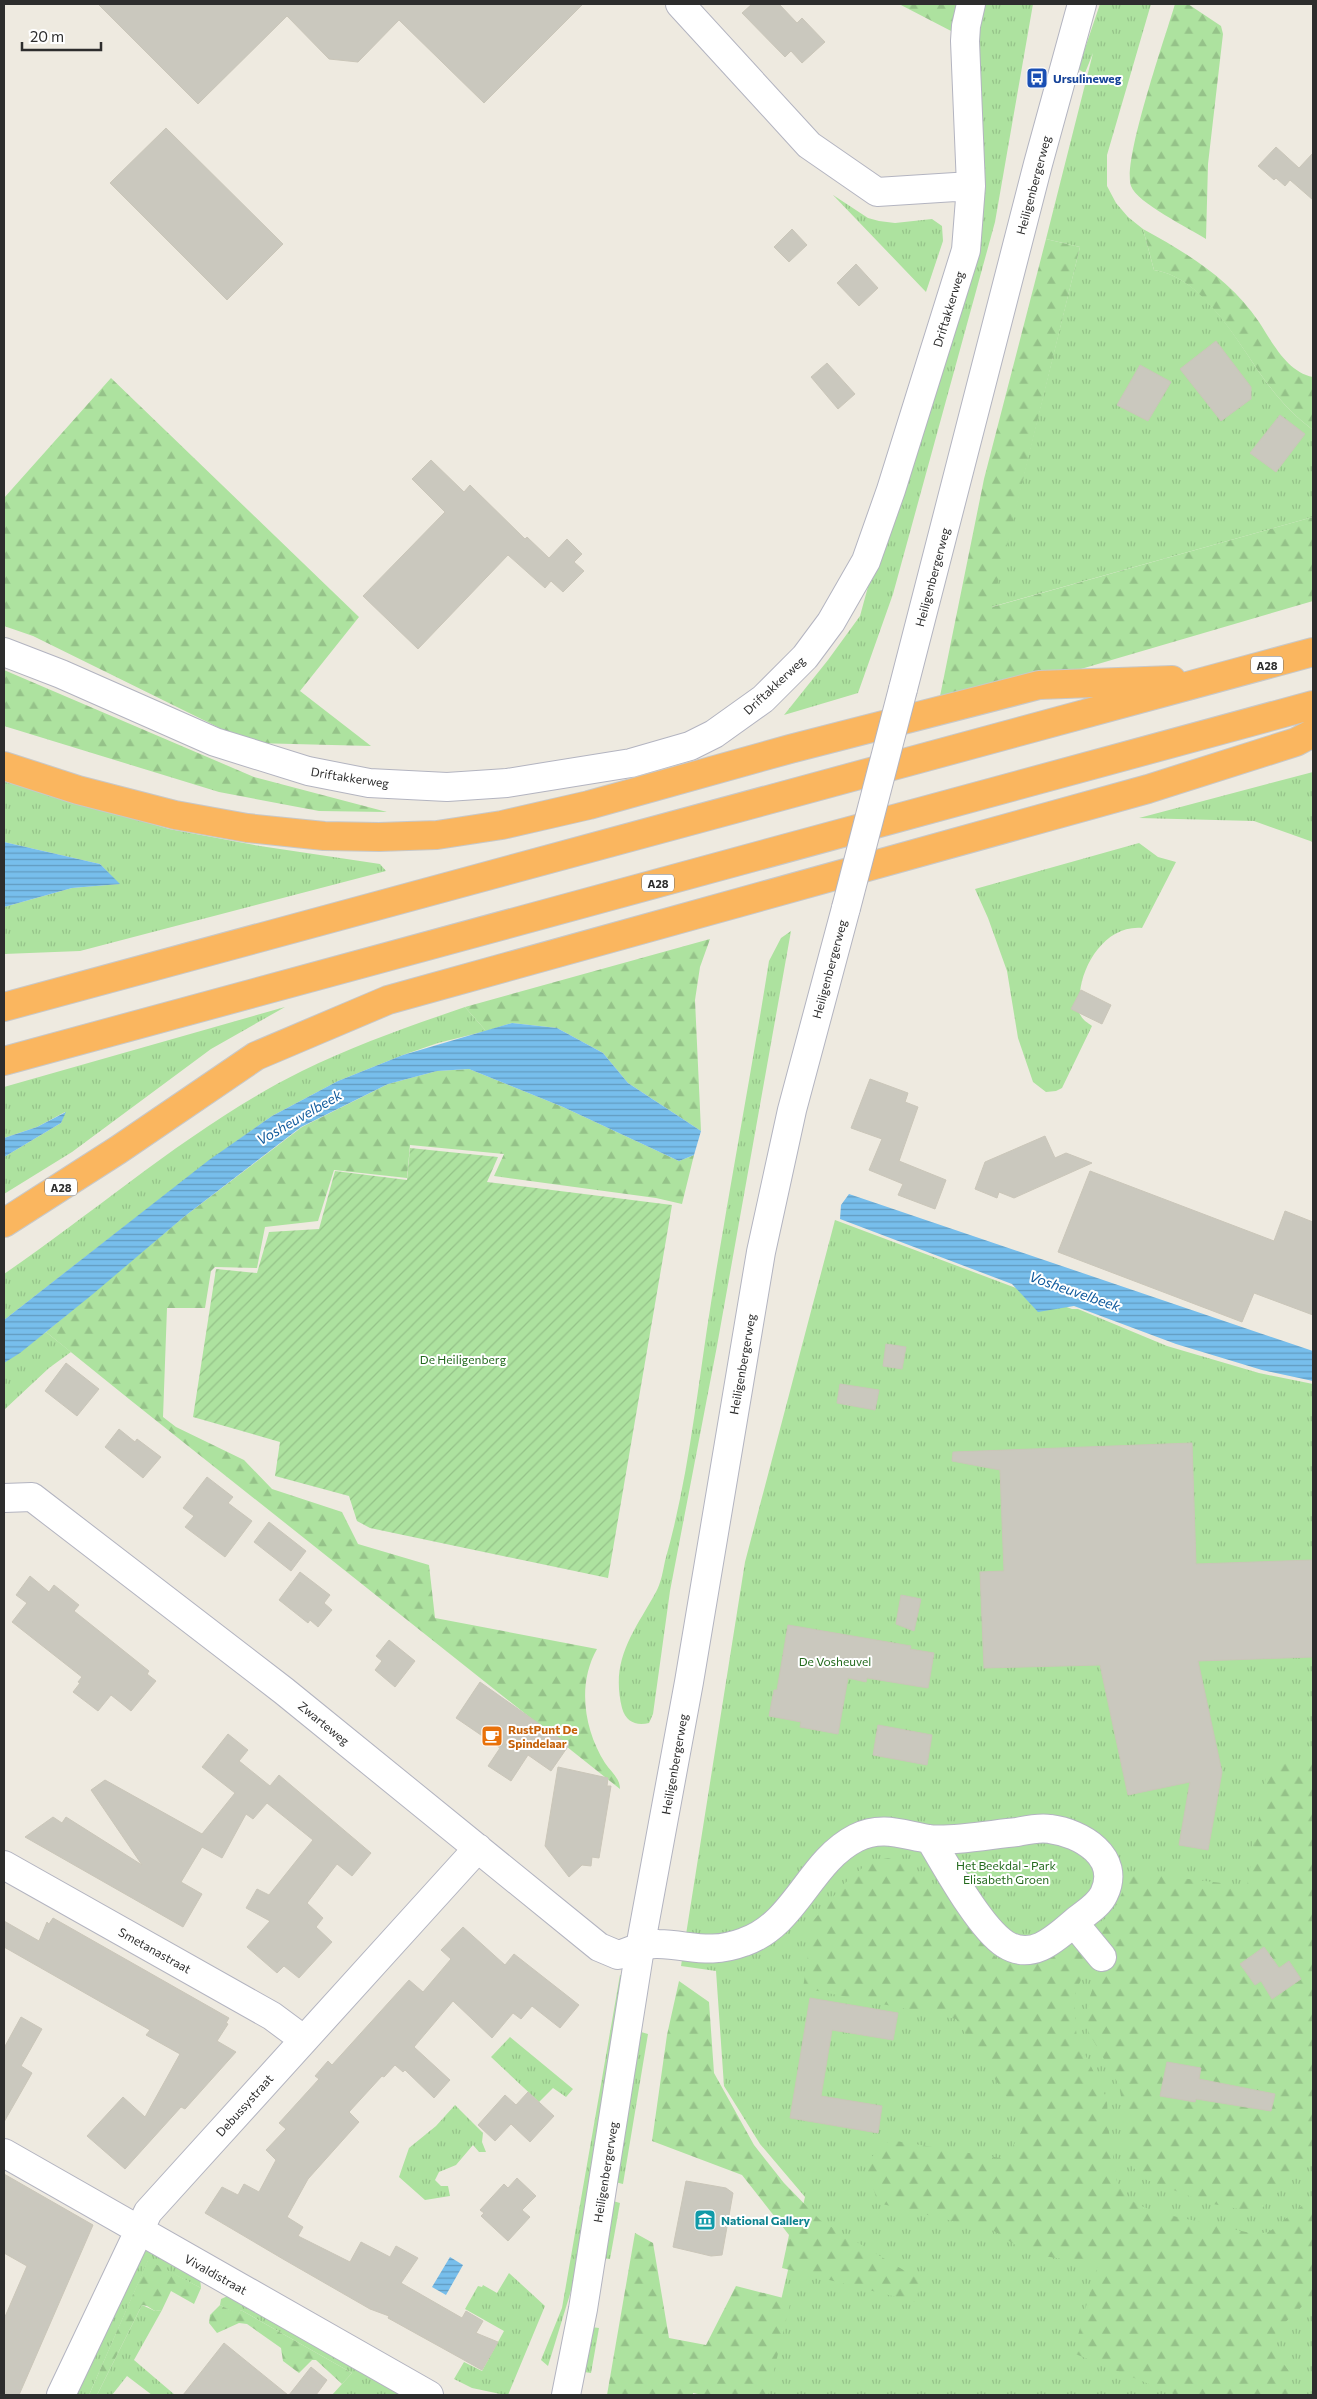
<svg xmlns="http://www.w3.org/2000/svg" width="1317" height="2399" font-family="Commissioner,sans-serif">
  <defs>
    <pattern id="grass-tufts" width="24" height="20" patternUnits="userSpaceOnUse" patternTransform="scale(1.25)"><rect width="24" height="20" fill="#ade29f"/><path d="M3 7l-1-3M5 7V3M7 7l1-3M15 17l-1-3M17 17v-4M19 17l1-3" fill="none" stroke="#95c289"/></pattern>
    <pattern id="forest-firs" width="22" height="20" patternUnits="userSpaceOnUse" patternTransform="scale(1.25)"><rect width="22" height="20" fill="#ade29f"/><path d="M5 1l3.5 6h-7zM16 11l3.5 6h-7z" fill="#95c289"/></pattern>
    <pattern id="garden-furrows" width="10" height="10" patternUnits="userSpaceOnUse" patternTransform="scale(1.25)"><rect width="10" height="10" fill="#ade29f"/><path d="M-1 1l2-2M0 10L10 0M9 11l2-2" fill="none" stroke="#95c289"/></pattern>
    <pattern id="water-rules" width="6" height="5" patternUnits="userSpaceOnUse" patternTransform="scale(1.25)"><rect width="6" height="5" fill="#77beec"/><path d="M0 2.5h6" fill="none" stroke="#629bc0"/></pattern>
  </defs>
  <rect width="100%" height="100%" fill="#eeeae0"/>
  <path fill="url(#grass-tufts)" d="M985,4H1033L995,222L893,594L858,693L784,715L828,660L860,616L883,532L951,323L975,32Z
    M1100,4H1151L1107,155V186L1116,203L1128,217L1143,229L1154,270C1207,278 1241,349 1270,387C1283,404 1296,417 1313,430V517L991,607L1080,247L1046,239L1093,53L1085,73L1078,69Z
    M833,195L868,218L879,221L895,223L932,219L942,226L943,241L926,292Z
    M1313,772V842L1254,821L1139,818Z
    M4,780L169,829L260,846L380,864L386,871L80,951L4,954V907L72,888L119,884L100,864L4,842Z
    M1139,843L1158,857L1176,862L1142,928C1107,925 1083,962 1080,993C1079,1001 1076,1009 1081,1016C1083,1020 1088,1023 1092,1026L1062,1088L1056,1091L1046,1092L1033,1082L1018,1038L1007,971L988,918L975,889Z
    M791,931L717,1346L670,1591L653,1714L649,1723C636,1726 626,1722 622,1708C610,1659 634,1632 656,1592C661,1583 663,1571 665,1561C689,1477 697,1390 711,1303C729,1189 751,1075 769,961L781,938Z
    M285,1007L211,1049L72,1152L4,1194V1157L61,1123L65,1112L37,1127L4,1138V1087Z
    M465,1007L486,1031L438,1043L403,1055L338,1081L272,1116L209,1161L4,1320V1274C102,1207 195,1124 302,1071C355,1045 410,1026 465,1007Z
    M835,1220L1072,1309H1078L1167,1346L1259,1373L1313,1384V2395H759L805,2197L760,2144L724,2086L716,1971L681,1966L745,1562Z
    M46,1332L71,1352L49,1368L4,1410V1363Z
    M620,1975L626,1976L574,2281L548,2366L541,2360L562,2308Z
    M641,2032L648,2034L623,2184L615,2182Z
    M510,2037L573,2089L566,2097L553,2088L539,2102L491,2057Z
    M455,2105L483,2133L482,2142L486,2152H479L473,2145L456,2165L439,2172L435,2180L441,2186H448L450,2196L425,2200L399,2177L409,2148L436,2126Z
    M613,2201L620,2203L610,2259L602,2258Z
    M148,2250L200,2278L201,2288L148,2261L89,2395H77L135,2261L143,2252Z
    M509,2273L545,2306L508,2395H505L472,2388L454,2379L464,2362L482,2371L504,2331L465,2309L478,2286L482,2287L483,2285L497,2293Z
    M230,2295L414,2395H332L352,2373L241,2310L238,2315L220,2305L221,2299Z
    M142,2305L155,2311L162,2310L134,2360L175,2395H152L127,2376L112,2395H97Z
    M591,2327L599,2328L591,2373L584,2372Z"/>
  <path fill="url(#forest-firs)" d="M899,4H956L953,32Z
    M1175,4H1188L1221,26L1223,34L1208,164L1206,239C1189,228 1137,203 1131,186C1122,161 1166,35 1175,4Z
    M1143,229C1187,253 1230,279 1259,322C1272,342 1287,372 1313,377V430C1296,417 1283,404 1270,387C1241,349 1206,278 1154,270Z
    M1046,239L1080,247L992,607L1313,517V601L937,711L984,479Z
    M111,378L359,617L300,691L371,746L250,743L33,636L4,626V498Z
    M4,670L254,777L387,812L319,811L219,792L4,726Z
    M710,939L700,967L695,1000L701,1131L628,1083L603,1053L557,1028L512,1023L486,1031L465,1007Z
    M469,1069L563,1107L679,1161L694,1155L682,1204L656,1198L494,1176L504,1154L410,1145L407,1178L334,1170L318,1221L265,1227L257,1268L215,1267L211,1271L205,1308H167L163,1417L176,1427L244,1460L272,1489L342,1512L358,1544L429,1565L435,1618L597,1649C577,1684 584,1730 605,1763C611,1772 620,1778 620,1789L129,1399L46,1332L185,1216L302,1127L388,1084L437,1071Z
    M1313,1759V2162L1302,2164L1284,2176L1278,2192L1262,2208L1249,2211L1208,2203L1144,2179L1129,2163L1126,2151V2125L1119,2085L1089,2033L1087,2005L1096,1979L1114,1956L1093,1929C1103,1921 1113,1913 1118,1902C1126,1887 1123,1883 1138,1873L1247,1886L1269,1760Z
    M888,1858L910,1863L974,1930L997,1959L1028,1966L1073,1935L1091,1956L1075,1994V2021L1077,2038L1107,2099L1108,2125L1117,2182L1124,2194L1137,2204L1155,2212L1255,2234L1269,2232L1313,2197V2296L1276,2331L1273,2349L1291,2374L1289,2395H1176L1073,2353L1098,2264L1029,2254L994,2231L878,2203L865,2163L890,2140L1006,2159L1022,2130L1019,2116L956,2019L803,1988L813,1921L844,1884L869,1862Z
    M679,1981L709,2002L714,2073L754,2145L784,2183L820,2220L920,2280L916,2302L782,2268L789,2235L742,2175L652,2141L667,2035Z
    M635,2233L653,2243L669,2338L706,2345L736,2286L791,2300L768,2395H703L693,2393V2395H607Z
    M148,2260L201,2288L194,2304L171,2291L162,2310L155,2311L147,2306L142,2305L97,2395H89Z
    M220,2305L238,2314L241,2310L352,2373L342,2384L316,2360H312L299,2373L283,2361L281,2348L247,2324L239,2323L217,2333L209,2323L210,2315Z"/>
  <path fill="url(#garden-furrows)" d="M410,1148L498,1157L487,1182L672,1205L608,1578L370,1528L357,1521L349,1496L275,1476L280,1442L193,1417L216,1269L257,1273L269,1232L319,1229L335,1171L407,1180Z"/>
  <path fill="url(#water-rules)" d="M4,842L100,864L120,884L72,888L4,907Z
    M512,1023L557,1028L603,1053L628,1083L701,1131L694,1155L679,1161L563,1107L469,1069L437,1071L388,1084L301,1127L185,1216L93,1294L20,1353L4,1363V1320L209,1160L272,1116L338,1081L403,1055Z
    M66,1112L61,1123L4,1157V1138L37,1127Z
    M849,1194L1313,1351V1381L1262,1370L1176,1344L1074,1306L1038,1312L1012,1284L840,1219L841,1205Z
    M450,2257L463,2265L446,2295L432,2287Z"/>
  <path fill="#cac8be" stroke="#cac6b9" d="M98,4H583L484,103L399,20L358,62L329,59L287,16L198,104Z
    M752,4H779L797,23L802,18L825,42L802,63L791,51L785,57L742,13Z
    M166,128L283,244L227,300L110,183Z
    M1276,147L1299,168L1313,153V200L1290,180L1285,186L1276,178L1274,180L1258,166Z
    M792,229L807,245L789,262L774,247Z
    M856,264L878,288L859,306L837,283Z
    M1216,341L1251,387V399L1221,421L1180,369Z
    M827,363L855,394L838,409L811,377Z
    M1140,365L1171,382L1148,421L1117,405Z
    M1280,415L1305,434L1276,472L1250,453Z
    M431,460L464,492L470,485L525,539L527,537L549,558L567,539L582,554L574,562L584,571L563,592L551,581L545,588L508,555L418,649L363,596L445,512L412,479Z
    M1081,990L1111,1005L1102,1024L1071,1009Z
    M870,1079L908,1093L905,1102L918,1107L899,1161L946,1180L935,1209L898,1195L903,1184L869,1170L882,1139L851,1128Z
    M1045,1136L1055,1158L1066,1153L1092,1163L1014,1198L999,1192L997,1198L975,1189L985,1162Z
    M1090,1171L1274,1241L1285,1211L1313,1222V1315L1254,1293L1242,1322L1058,1252Z
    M886,1344L906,1347L902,1369L883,1366Z
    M66,1363L99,1389L77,1416L45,1391Z
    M840,1384L879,1390L875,1410L837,1403Z
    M119,1429L135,1442L137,1439L161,1457L143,1478L105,1447Z
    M1192,1443L1196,1564L1312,1560L1313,1657L1198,1661L1222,1772L1208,1850L1179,1845L1190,1782L1128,1795L1100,1665L984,1668L980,1572L1004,1571L1000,1470L952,1461L953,1452Z
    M207,1477L233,1497L228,1503L252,1521L225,1557L185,1527L194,1516L183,1508Z
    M269,1522L306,1551L291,1571L254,1542Z
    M300,1572L330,1595L324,1603L332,1610L318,1627L310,1620L308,1623L279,1600Z
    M30,1576L49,1592L54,1585L79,1605L74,1611L149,1671L147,1674L156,1681L131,1711L111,1695L98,1711L73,1692L80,1683L78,1682L82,1677L12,1622L27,1603L16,1595Z
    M901,1595L921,1599L914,1631L896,1624Z
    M788,1625L911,1646L910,1649L934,1653L928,1688L867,1678L866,1682L848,1678L838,1734L800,1727L801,1722L769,1716L774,1690H777Z
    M389,1640L415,1661L395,1687L375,1670L382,1661L376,1656Z
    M480,1682L569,1745L551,1771L528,1755L511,1781L488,1766L500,1748L456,1718Z
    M878,1725L932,1735L927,1765L873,1755Z
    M228,1734L248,1750L239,1761L270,1786L279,1775L371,1853L352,1876L337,1864L307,1903L323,1918L316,1927L332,1942L299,1978L284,1966L277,1973L247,1947L270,1921L246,1908L257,1889L269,1895L313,1840L267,1803L253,1819L246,1814L222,1858L202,1847L181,1882L202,1894L183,1927L25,1837L53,1817L62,1823L66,1817L142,1865L91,1790L105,1780L202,1834L235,1793L202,1767Z
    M558,1767L608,1778L607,1786H611L599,1858L592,1857L591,1866L582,1865L569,1877L545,1846Z
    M53,1918L229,2018L226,2023L228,2024L217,2041L236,2052L185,2109L181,2107L125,2169L87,2136L123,2097L145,2117L180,2054L146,2035L150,2030L4,1947V1921L39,1941L47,1922L49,1924Z
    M463,1927L505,1965L514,1954L579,2005L560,2028L532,2006L521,2019L513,2013L492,2038L453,2001L414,2047L450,2080L434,2098L405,2070L403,2072L395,2065L384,2077L382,2076L349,2112L359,2122L308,2179L287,2217L303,2227L298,2236L350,2262L361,2242L390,2257L396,2246L418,2258L401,2283L462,2318L466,2311L483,2321L476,2333L498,2342L482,2370L388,2318L389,2316L370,2309L283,2259L205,2213L222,2187L238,2195L244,2184L259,2192L276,2160L266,2150L286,2129L279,2123L319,2079L315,2076L328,2061L332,2065L409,1980L423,1992L451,1959L441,1950Z
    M1264,1947L1279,1968L1289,1961L1301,1979L1272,1999L1261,1981L1255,1985L1240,1964Z
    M810,1998L898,2013L893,2040L832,2030L821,2096L882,2106L878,2133L790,2118Z
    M21,2017L42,2029L21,2066L32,2073L4,2122V2048Z
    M1167,2062L1201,2068L1199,2079L1275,2094L1271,2111L1196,2099L1195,2102L1160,2096Z
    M528,2092L554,2116L530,2142L511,2124L495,2141L478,2125L505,2095L516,2105Z
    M4,2174L93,2225L19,2395H4V2319L27,2266L4,2253Z
    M517,2178L536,2196L522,2210L530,2217L508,2241L481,2216L484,2213L480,2210L504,2184L508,2188Z
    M686,2181L726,2188L733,2193L722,2255L711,2256L673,2247Z
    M224,2343L288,2395H183Z
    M311,2367L327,2380L316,2395H289Z"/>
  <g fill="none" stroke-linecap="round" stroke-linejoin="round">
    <g stroke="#b3b4c0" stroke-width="30">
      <path id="minor" d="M680,4L809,145L877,192L971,186
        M4,652L61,674L215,742L308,771L369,783L447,787L507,783L631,763L690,746L714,734L763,699L805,657L831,622L866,561L891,490L966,250L971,186L965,41L966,26L971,4
        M4,1498L32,1497L284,1691L599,1947L618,1955C630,1952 646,1943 658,1944C692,1945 709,1955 744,1942C796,1924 809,1862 856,1838C882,1825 903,1835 929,1839C951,1842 994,1834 1017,1832C1027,1830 1039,1827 1050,1829C1081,1833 1122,1857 1104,1894C1099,1905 1087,1912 1077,1920C1057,1937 1033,1962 1005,1944C980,1928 946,1866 930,1839
        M4,1865L272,2016L303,2039
        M1074,1923L1102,1957
        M4,2153L429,2395
        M61,2395L148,2212L478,1848"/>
    </g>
    <g stroke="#b3b4c0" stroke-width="30">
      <path id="secondary" d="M903,689L1038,164L1082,4
        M566,2395L583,2309L640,1948L689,1682L761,1252L792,1110L846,908"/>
    </g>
    <g stroke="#c8c8c8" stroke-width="30">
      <path id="motorway" d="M4,766L78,790L175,815L247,828L324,836L379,837L437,835L502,825L589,805L790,749L1039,685L1172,680
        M4,1007L1313,652
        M4,1061L1313,705
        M4,1223L118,1150L256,1056L388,1000L1148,789L1296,742L1313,733"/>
    </g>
    <use href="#minor" stroke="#fff" stroke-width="28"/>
    <use href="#secondary" stroke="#fff" stroke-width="28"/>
    <use href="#motorway" stroke="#fab65f" stroke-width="28"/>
    <g stroke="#b3b4c0" stroke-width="30" stroke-linecap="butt">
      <path id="secondary-bridge" d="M846,908L903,689"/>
    </g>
    <use href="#secondary-bridge" stroke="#fff" stroke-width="28"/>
  </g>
  <defs>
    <g id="bus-square" transform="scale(1.125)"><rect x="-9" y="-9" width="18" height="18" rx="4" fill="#1a4fb4" stroke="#fff"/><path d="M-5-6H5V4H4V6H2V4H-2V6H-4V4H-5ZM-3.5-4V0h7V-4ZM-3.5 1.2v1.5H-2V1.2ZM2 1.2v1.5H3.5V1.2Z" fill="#fff"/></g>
    <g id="cafe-square" transform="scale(1.125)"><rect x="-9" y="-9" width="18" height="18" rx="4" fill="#e8710a" stroke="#fff"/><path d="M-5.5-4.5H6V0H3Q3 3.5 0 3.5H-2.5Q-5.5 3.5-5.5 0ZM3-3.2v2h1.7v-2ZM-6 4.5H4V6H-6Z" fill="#fff"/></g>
    <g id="museum-square" transform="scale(1.125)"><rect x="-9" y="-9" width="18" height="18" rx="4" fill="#0f9aa8" stroke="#fff"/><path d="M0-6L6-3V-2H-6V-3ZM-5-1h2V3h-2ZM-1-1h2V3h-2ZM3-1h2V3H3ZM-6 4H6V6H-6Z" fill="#fff"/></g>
  </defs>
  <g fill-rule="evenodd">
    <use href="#bus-square" x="1037" y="78"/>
    <use href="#cafe-square" x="492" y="1736"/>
    <use href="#museum-square" x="705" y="2220"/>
  </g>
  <g text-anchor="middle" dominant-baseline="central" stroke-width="4" stroke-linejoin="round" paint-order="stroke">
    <g fill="#fff" stroke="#6c6c6c" stroke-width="1">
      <rect x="1251" y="656.5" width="32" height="17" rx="4"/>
      <rect x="642" y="874.5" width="32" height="17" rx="4"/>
      <rect x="45" y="1178.5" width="32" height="17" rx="4"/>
    </g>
    <g font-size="11" font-weight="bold" fill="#2d2d2d">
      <text x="1267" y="665">A28</text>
      <text x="658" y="883">A28</text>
      <text x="61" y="1187">A28</text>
    </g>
    <g font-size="12" font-weight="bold" fill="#164399" stroke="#fff" text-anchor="start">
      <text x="1053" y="78">Ursulineweg</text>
    </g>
    <g font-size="12" fill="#2d2d2d" stroke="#fff">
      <text transform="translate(1033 185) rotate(-75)">Heiligenbergerweg</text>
      <text transform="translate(948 309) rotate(-73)">Driftakkerweg</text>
      <text transform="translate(932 577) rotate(-75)">Heiligenbergerweg</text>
      <text transform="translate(774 685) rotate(-43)">Driftakkerweg</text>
      <text transform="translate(350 777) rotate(9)">Driftakkerweg</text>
      <text transform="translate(829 969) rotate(-75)">Heiligenbergerweg</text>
      <text transform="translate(742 1364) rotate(-80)">Heiligenbergerweg</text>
      <text transform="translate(324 1723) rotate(39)">Zwarteweg</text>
      <text transform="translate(674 1764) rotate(-80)">Heiligenbergerweg</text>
      <text transform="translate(155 1950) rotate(29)">Smetanastraat</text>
      <text transform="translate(244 2105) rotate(-48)">Debussystraat</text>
      <text transform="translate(605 2172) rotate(-81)">Heiligenbergerweg</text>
      <text transform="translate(216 2274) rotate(29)">Vivaldistraat</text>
    </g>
    <g font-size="12" fill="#236a1d" stroke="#fff">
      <text x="463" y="1359">De Heiligenberg</text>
      <text x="835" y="1661">De Vosheuvel</text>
      <text x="1006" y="1865">Het Beekdal - Park<tspan x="1006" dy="14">Elisabeth Groen</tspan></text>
    </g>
    <g font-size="12" font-weight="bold" fill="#c56008" stroke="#fff" text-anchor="start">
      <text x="508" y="1729">RustPunt De<tspan x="508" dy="14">Spindelaar</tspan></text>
    </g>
    <g font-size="12" font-weight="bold" fill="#0d838f" stroke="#fff" text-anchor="start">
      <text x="721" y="2220">National Gallery</text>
    </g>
    <g font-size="14" font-style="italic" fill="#115b9d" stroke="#fff">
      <text transform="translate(299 1117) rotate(-30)">Vosheuvelbeek</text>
      <text transform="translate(1075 1291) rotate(19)">Vosheuvelbeek</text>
    </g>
  </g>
  <rect width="1317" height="2399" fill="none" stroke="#2d2d2d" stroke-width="10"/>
  <path d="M22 42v8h79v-8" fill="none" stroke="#2d2d2d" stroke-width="2.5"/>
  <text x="30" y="42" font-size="15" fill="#2d2d2d" stroke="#ffffff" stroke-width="4" paint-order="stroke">20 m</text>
</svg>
